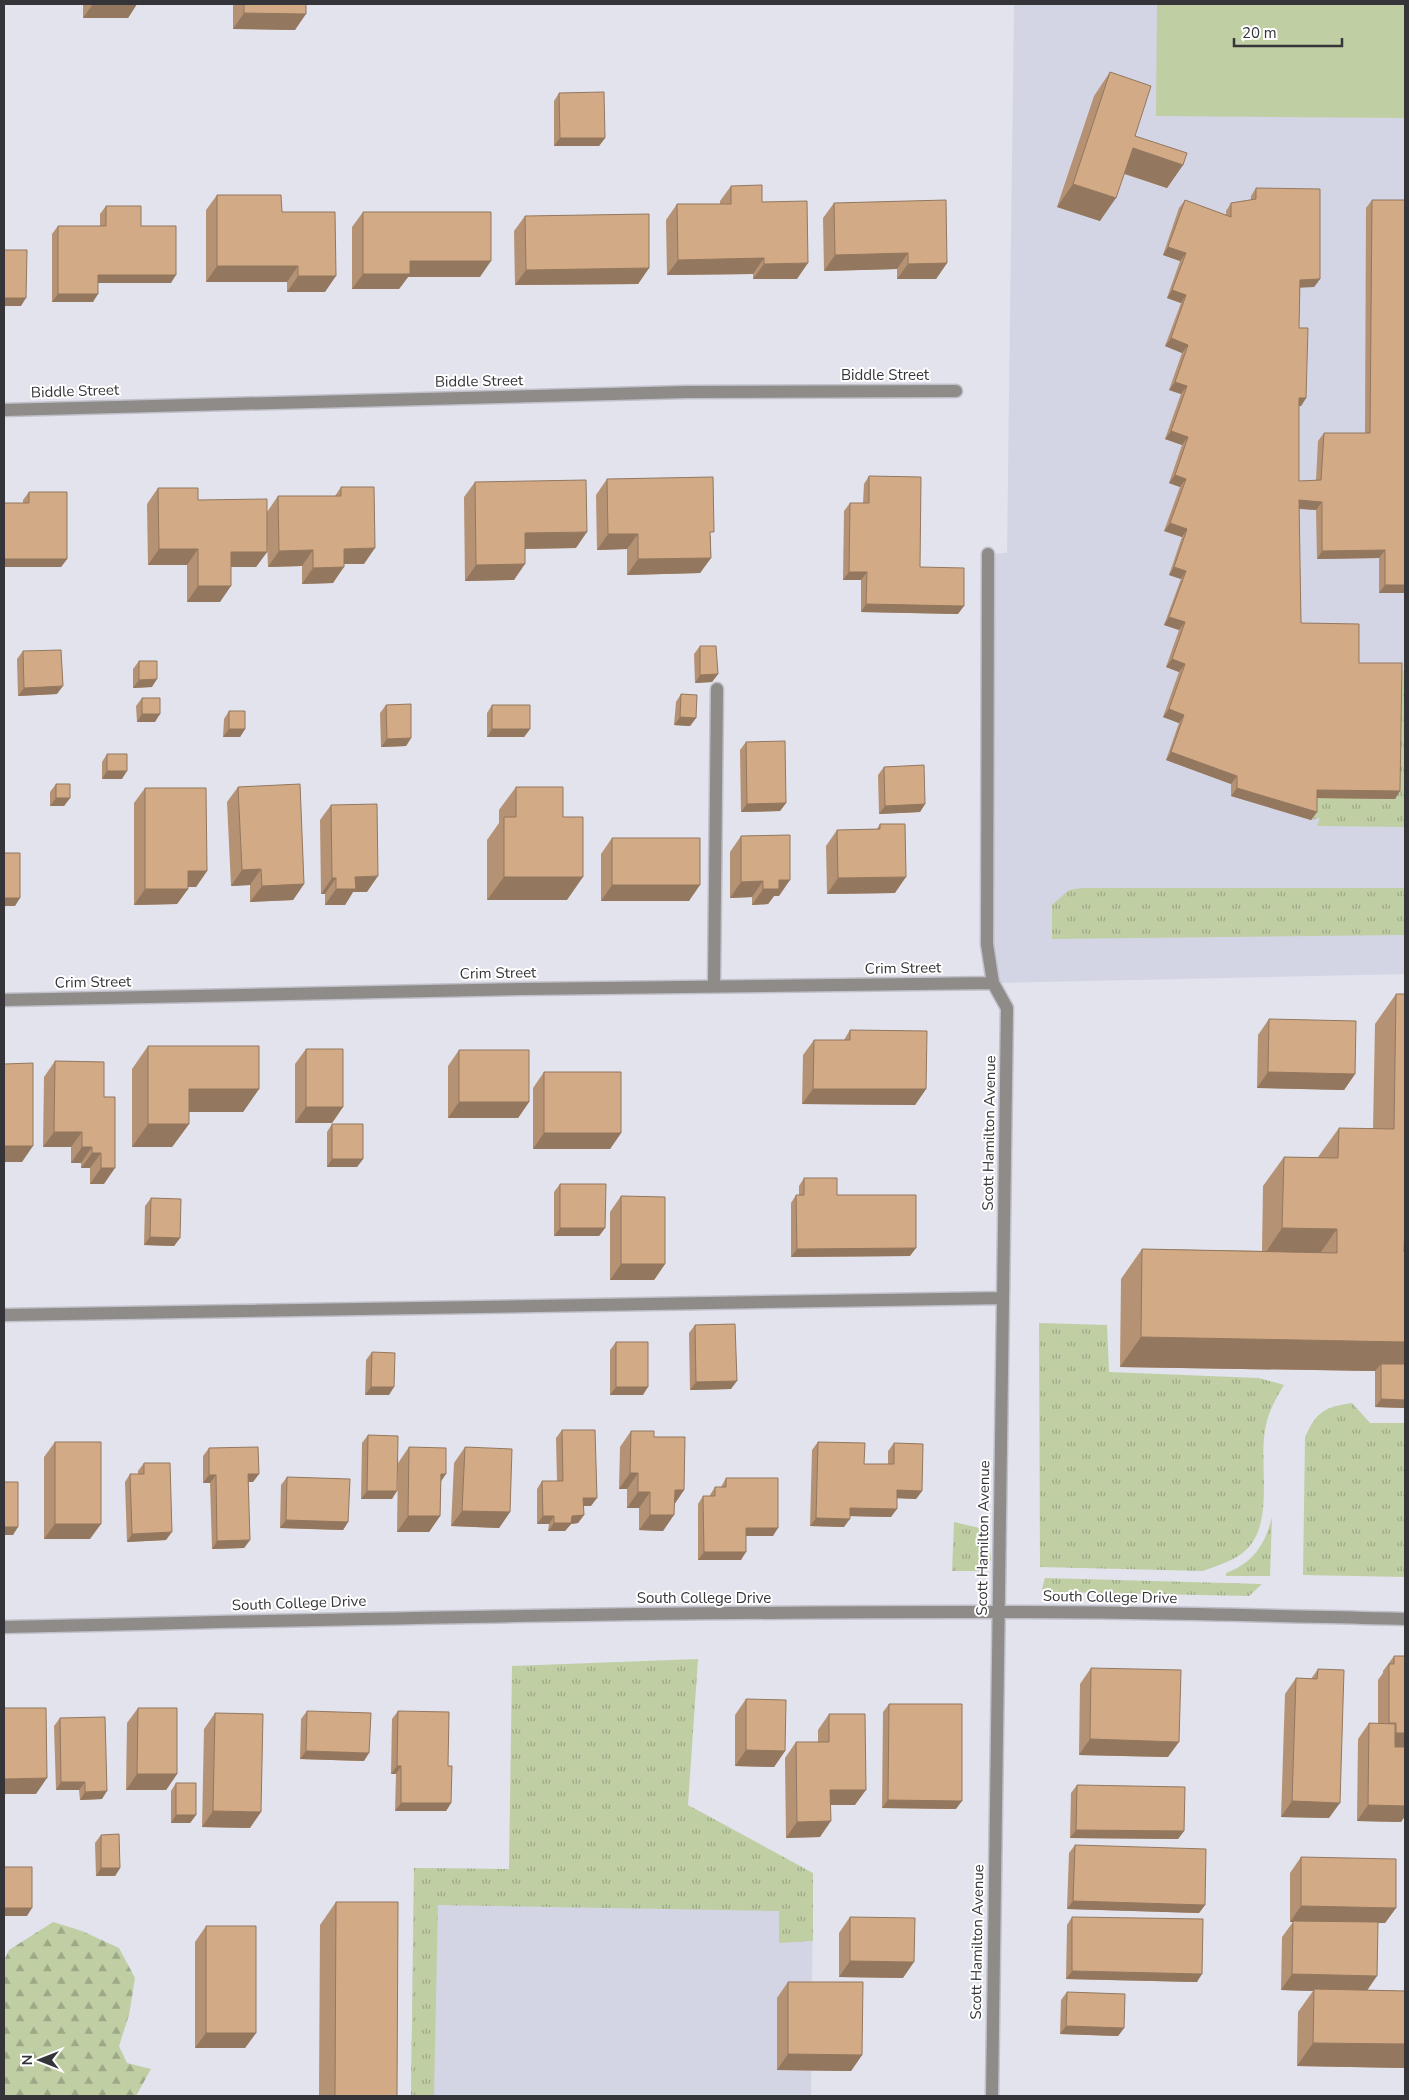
<svg xmlns="http://www.w3.org/2000/svg" width="1409" height="2100" font-family="'Nunito Sans',sans-serif">
  <defs>
    <pattern id="grass-tufts" width="24" height="20" patternUnits="userSpaceOnUse" patternTransform="scale(1.25)"><rect width="24" height="20" fill="#c0cea4"/><path d="M3 7l-1-3M5 7V3M7 7l1-3M15 17l-1-3M17 17v-4M19 17l1-3" fill="none" stroke="#9da887"/></pattern>
    <pattern id="forest-firs" width="22" height="20" patternUnits="userSpaceOnUse" patternTransform="scale(1.25)"><rect width="22" height="20" fill="#c0cea4"/><path d="M5 1l3.5 6h-7zM16 11l3.5 6h-7z" fill="#9da887"/></pattern>
  </defs>
  <rect width="100%" height="100%" fill="#e2e3ed"/>
  <path fill="#d3d5e5" d="M1014,4H1405V974L993,983L988,554L1007,553Z
    M414,1868L813,1873L811,2096H411Z"/>
  <path fill="url(#grass-tufts)" d="M1396,671H1405V827L1317,826L1320,818L1311,820V798Z
    M1081,888H1405V935L1052,939V905L1069,890Z
    M1039,1323L1107,1325L1109,1372L1259,1378L1284,1385C1275,1400 1268,1412 1265,1430C1259,1465 1274,1522 1247,1549C1236,1560 1217,1566 1203,1571L1040,1567Z
    M1352,1403L1370,1423H1405V1577L1303,1575L1305,1437C1317,1411 1325,1407 1352,1403Z
    M1272,1517L1270,1576H1226V1573C1253,1563 1265,1545 1272,1517Z
    M954,1522L988,1530L991,1560L980,1571H952Z
    M1045,1578L1262,1584L1249,1596L1053,1592L1042,1589Z
    M698,1659L688,1805L813,1873V1941L779,1943V1911L438,1905L434,2096H411L414,1868L509,1869L512,1666Z"/>
  <path fill="url(#forest-firs)" d="M53,1922L82,1931L119,1948L135,1978L129,2015L119,2046L127,2063L151,2069L136,2096H4V1961L9,1950Z"/>
  <path fill="#c0cea4" d="M1157,4H1405V118L1156,116Z"/>
  <g fill="none" stroke-linecap="round" stroke-linejoin="round">
    <g stroke="#bfc0c9" stroke-width="15">
      <path id="minor" d="M4,410L686,392L956,391
        M988,554L987,944L993,983L1007,1008L992,2096
        M714,986L717,689
        M4,1000L522,989L993,983
        M4,1315L1003,1298
        M4,1627C344,1619 685,1611 1025,1612C1152,1612 1278,1616 1405,1619"/>
    </g>
    <use href="#minor" stroke="#8e8b88" stroke-width="12"/>
  </g>
  <path fill="#b59273" d="M83,4H137L128,18H83Z
    M233,4H306L295,30L233,29Z
    M1110,72L1135,136L1183,165L1167,188L1124,174L1100,221L1057,207L1094,96Z
    M559,93L605,138L599,146H554V101Z
    M731,186L762,202L797,279H753V274L667,275L666,220L677,204H720V201Z
    M1256,188L1320,279L1314,287H1300L1299,328L1306,398L1301,406H1299V481H1316L1318,441L1324,433H1365L1366,208L1372,200L1405,593H1379V558L1317,559L1316,510L1299,509L1301,623L1359,663L1400,791L1395,799L1317,798V812L1311,820L1231,796V784L1166,760L1179,723L1163,717L1179,672L1166,667L1179,630L1164,625L1181,579L1169,575L1182,537L1164,531L1180,487L1169,483L1182,445L1165,439L1181,394L1169,390L1182,353L1165,346L1181,303L1167,298L1180,261L1163,255L1179,208L1185,200L1226,215V211L1231,203L1251,200V196Z
    M217,195L282,212L325,292H287V282H206V210Z
    M834,203L947,263L936,279H897V269L824,271L823,218Z
    M106,206L141,226L171,283H98L93,302H52V234L58,226H100V214Z
    M363,212L480,277H408L399,289H352V227Z
    M525,216L649,268L638,284L515,285L514,231Z
    M869,476L920,567L958,614L861,612V580H843L844,511L850,503H863L864,484Z
    M607,479L711,537V558L700,573L627,575V549L597,550L596,495Z
    M475,482L576,548L525,549L514,580L465,581L464,497Z
    M341,487L364,564H344L333,583L302,584V566L268,567L267,541V552L256,567H231L220,602H187V565H148L147,504L158,488L198,500L267,512L278,496H335Z
    M29,492L67,559L61,567H4L23,503V500Z
    M700,646L718,674L712,682L695,683L694,654Z
    M23,651L57,694L18,696L17,659Z
    M139,661L152,687L133,688V669Z
    M681,694L696,718L690,726L674,725L676,702Z
    M142,698L155,722H137L136,706Z
    M386,705L411,738L406,746L381,747L380,713Z
    M492,705L530,729L524,737H487V713Z
    M229,711L245,729L240,737H223L224,719Z
    M746,742L786,803L780,811L741,812L740,750Z
    M107,754L122,779H102V762Z
    M884,767L925,804L920,812L879,814L878,775Z
    M56,784L70,798L64,806H50V792Z
    M238,787L304,884L293,900L250,902V885L231,886L227,802Z
    M516,787L567,900H487V840L499,823V810Z
    M145,788L207,871L196,887H188V889L177,904L134,905V803Z
    M331,805L367,892H353L345,905H325V894H321L320,820Z
    M880,824L895,893L827,894L826,846L837,830L877,829Z
    M741,836L779,896H774L768,904L752,905V897L730,898V852Z
    M612,838L689,901H601V854Z
    M1396,994L1404,1250L1405,1408L1375,1407V1371L1120,1367L1121,1279L1142,1249L1262,1251L1263,1186L1284,1157H1318L1339,1128L1373,1129L1375,1024Z
    M1269,1019L1355,1074L1344,1090L1257,1088L1258,1035Z
    M850,1030L926,1089L915,1105L802,1104L803,1055L814,1040H844Z
    M148,1046L259,1089L243,1112H189V1124L172,1147H132V1069Z
    M306,1049L343,1107L332,1123H295V1064Z
    M459,1050L529,1102L518,1118H448V1066Z
    M55,1061L104,1062V1184H90V1168H81V1163H71V1147H43L44,1077Z
    M544,1072L621,1133L610,1149H533V1088Z
    M332,1124L363,1159L357,1167H327V1132Z
    M804,1178L837,1195L910,1256L791,1257V1203L796,1195H799V1186Z
    M560,1184L605,1228L599,1236H554V1192Z
    M621,1196L665,1264L654,1280H610V1212Z
    M151,1198L180,1238L174,1246L144,1245L145,1206Z
    M695,1325L731,1389L690,1390L689,1333Z
    M616,1342L643,1395H610V1350Z
    M372,1352L389,1395H365L366,1360Z
    M562,1430L591,1506H583L584,1515L578,1523L571,1524L565,1531H548L549,1524H537V1489L542,1481H557L556,1438Z
    M631,1431L654,1437L684,1490L674,1505L663,1531L639,1530V1508H627V1489H619L620,1447Z
    M368,1435L392,1499H361L362,1443Z
    M55,1442L90,1539H44V1457Z
    M818,1442L864,1464H888V1451L894,1443L922,1491L916,1499L897,1498L891,1517L850,1516L844,1527L810,1526L812,1450Z
    M409,1447L441,1481L440,1516L429,1532H397L398,1463Z
    M465,1447L510,1512L499,1528L451,1526L454,1463Z
    M209,1448L253,1482H248L250,1540L244,1548L212,1549L210,1483H203V1456Z
    M144,1463L166,1540L127,1542L125,1482L130,1474H138V1471Z
    M287,1477L348,1522L343,1530L280,1528L281,1485Z
    M726,1478L773,1536H746L741,1560H698V1504L703,1496H710V1495L715,1487H721Z
    M1394,1656H1405V1816L1401,1822L1357,1821L1358,1739L1369,1723L1378,1724V1680L1383,1673V1671Z
    M1091,1668L1168,1757L1079,1755L1080,1684Z
    M1318,1669L1329,1818L1281,1817L1285,1694L1296,1678L1311,1679Z
    M746,1699L785,1751L774,1767L735,1766V1715Z
    M889,1704L956,1809L882,1808L883,1712Z
    M138,1708L177,1774L166,1790H126L127,1723Z
    M307,1711L364,1761L300,1759L301,1719Z
    M398,1711L451,1803L446,1811H395L396,1774H391L392,1719Z
    M215,1713L250,1828L202,1827L204,1729Z
    M829,1714L855,1805H830L820,1837L786,1838L785,1758L796,1742H818V1730Z
    M60,1718L102,1799L80,1800L79,1790H56L54,1726Z
    M176,1783L196,1815L190,1823H171V1791Z
    M1077,1785L1184,1831L1178,1839L1070,1838L1071,1793Z
    M101,1835L120,1868L115,1876H96L95,1843Z
    M1075,1845L1205,1905L1199,1913L1067,1909L1069,1853Z
    M1301,1857L1396,1908L1385,1923H1378L1367,1990L1405,1991V2068L1297,2066L1298,2012L1313,1991L1281,1990L1282,1937L1293,1922H1290V1873Z
    M336,1902L397,2096H319L320,1925Z
    M850,1917L903,1978L839,1977V1933Z
    M1072,1917L1197,1982L1066,1979L1067,1925Z
    M206,1926L256,2033L245,2048H195V1942Z
    M788,1982L862,2055L851,2071L777,2070V1998Z
    M1067,1992L1124,2028L1118,2036L1060,2034L1061,2000Z"/>
  <path fill="#93775e" d="M93,4H137L128,18H83Z
    M244,13L306,14L295,30L233,29Z
    M560,138H605L599,146H554Z
    M1133,148L1183,165L1167,188L1117,171Z
    M1073,184L1116,198L1100,221L1057,207Z
    M1168,247L1186,253L1180,261L1163,255Z
    M908,253L897,269L824,271L835,255Z
    M764,258L753,274L667,275L678,260Z
    M410,261H491L480,277H408L399,289H352L363,274Z
    M808,263L797,279H753L764,264Z
    M947,263L936,279H897L908,264Z
    M217,266H298L287,282H206Z
    M649,268L638,284L515,285L526,270Z
    M98,275H176L171,283H93Z
    M298,276H336L325,292H287Z
    M1320,279L1314,287L1295,288L1300,280Z
    M1172,290L1186,295L1181,303L1167,298Z
    M58,294H98L93,302H52Z
    M4,298H26L21,306H4Z
    M1171,338L1188,345L1182,353L1165,346Z
    M1175,382L1187,386L1181,394L1169,390Z
    M1299,398H1306L1301,406H1293Z
    M1171,431L1188,437L1182,445L1165,439Z
    M1175,475L1186,479L1180,487L1169,483Z
    M1299,500L1322,502L1316,510L1293,508Z
    M1170,523L1187,529L1182,537L1164,531Z
    M587,532L576,548L514,549L525,533Z
    M608,534H638L627,549L597,550Z
    M375,548L364,564H333L344,549Z
    M159,549H198L187,565H148Z
    M313,550L302,566L268,567L279,551Z
    M1385,550L1379,558L1317,559L1322,551Z
    M231,552H267L256,567H220Z
    M711,558L700,573L627,575L638,559Z
    M4,559H67L61,567H4Z
    M525,564L514,580L465,581L476,565Z
    M344,567L333,583L302,584L313,568Z
    M1174,567L1186,571L1181,579L1169,575Z
    M849,572H867L861,580H843Z
    M1385,585H1405V593H1379Z
    M198,586H231L220,602H187Z
    M866,604L964,606L958,614L861,612Z
    M1169,617L1185,622L1179,630L1164,625Z
    M1172,659L1185,664L1179,672L1166,667Z
    M718,674L712,682L695,683L700,675Z
    M157,679L152,687L133,688L139,680Z
    M63,686L57,694L18,696L24,688Z
    M1169,709L1184,715L1179,723L1163,717Z
    M142,714H160L155,722H137Z
    M680,717L696,718L690,726L674,725Z
    M229,729H245L240,737H223Z
    M492,729H530L524,737H487Z
    M411,738L406,746L381,747L387,739Z
    M1171,752L1237,776L1231,784L1166,760Z
    M107,771H127L122,779H102Z
    M1237,788L1317,812L1311,820L1231,796Z
    M1317,790L1400,791L1395,799L1311,798Z
    M56,798H70L64,806H50Z
    M786,803L780,811L741,812L747,804Z
    M925,804L920,812L879,814L885,806Z
    M261,869L250,885L231,886L242,870Z
    M188,871H207L196,887H177Z
    M378,876L367,892H353L345,905H325L336,889L355,877Z
    M504,877H583L567,900H487Z
    M906,877L895,893L827,894L838,878Z
    M332,878H336L325,894H321Z
    M779,880H790L779,896H774L768,904L752,905L763,889Z
    M763,881L752,897L730,898L741,882Z
    M304,884L293,900L250,902L262,886Z
    M612,885H700L689,901H601Z
    M145,889H188L177,904L134,905Z
    M4,898H20L15,906H4Z
    M1268,1072L1355,1074L1344,1090L1257,1088Z
    M189,1089H259L243,1112H172Z
    M813,1089H926L915,1105L802,1104Z
    M459,1102H529L518,1118H448Z
    M306,1107H343L332,1123H295Z
    M148,1124H189L172,1147H132Z
    M54,1132H82L71,1147H43Z
    M544,1133H621L610,1149H533Z
    M4,1146H33L22,1162H4Z
    M82,1147H92L81,1163H71Z
    M92,1153H101L90,1168H81Z
    M332,1159H363L357,1167H327Z
    M101,1168H115L104,1184H90Z
    M560,1228H605L599,1236H554Z
    M1282,1228L1337,1229L1316,1259L1262,1258Z
    M150,1237L180,1238L174,1246L144,1245Z
    M916,1248L910,1256L791,1257L797,1249Z
    M621,1264H665L654,1280H610Z
    M1141,1337L1405,1342V1372L1381,1364L1375,1371L1120,1367Z
    M737,1381L731,1389L690,1390L696,1382Z
    M371,1387H394L389,1395H365Z
    M616,1387H648L643,1395H610Z
    M1381,1399L1405,1400V1408L1375,1407Z
    M630,1473H638L627,1489H619Z
    M248,1474H259L253,1482H243Z
    M441,1474H446L435,1490Z
    M209,1475H216L210,1483H203Z
    M675,1490H684L673,1506Z
    M897,1490L922,1491L916,1499L892,1498Z
    M367,1491H397L392,1499H361Z
    M638,1492H650L639,1508H627Z
    M583,1498H597L591,1506H577Z
    M850,1508L897,1509L891,1517L845,1516Z
    M462,1511L510,1512L499,1528L451,1526Z
    M584,1515L578,1523L571,1524L565,1531H548L554,1523L572,1516Z
    M650,1515H674L663,1531L639,1530Z
    M408,1516H440L429,1532H397Z
    M543,1516H554L549,1524H537Z
    M816,1518L850,1519L844,1527L810,1526Z
    M286,1520L348,1522L343,1530L280,1528Z
    M55,1524H101L90,1539H44Z
    M4,1527H18L13,1535H4Z
    M746,1528H778L773,1536H741Z
    M172,1532L166,1540L127,1542L132,1534Z
    M250,1540L244,1548L212,1549L217,1541Z
    M704,1552H746L741,1560H698Z
    M1396,1733H1405V1749H1385Z
    M1090,1739L1179,1742L1168,1757L1079,1755Z
    M746,1750L785,1751L774,1767L735,1766Z
    M306,1751L369,1753L364,1761L300,1759Z
    M397,1766H401L396,1774H391Z
    M137,1774H177L166,1790H126Z
    M47,1778L36,1794H4V1779Z
    M61,1782H85L79,1790H56Z
    M830,1790H866L855,1805H819Z
    M107,1791L102,1799L80,1800L85,1792Z
    M888,1800L962,1801L956,1809L882,1808Z
    M1292,1801L1340,1803L1329,1818L1281,1817Z
    M401,1803H451L446,1811H395Z
    M1368,1805L1405,1806V1816L1401,1822L1357,1821Z
    M213,1811L261,1812L250,1828L202,1827Z
    M176,1815H196L190,1823H171Z
    M831,1821L820,1837L786,1838L797,1822Z
    M1076,1830L1184,1831L1178,1839L1070,1838Z
    M101,1868H120L115,1876H96Z
    M1073,1901L1205,1905L1199,1913L1067,1909Z
    M1301,1906L1396,1908L1385,1923L1290,1922Z
    M4,1908H32L27,1916H4Z
    M850,1961L914,1962L903,1978L839,1977Z
    M1072,1971L1202,1974L1197,1982L1066,1979Z
    M1292,1974L1377,1976L1366,1992L1314,1989L1313,1991L1281,1990Z
    M1066,2026L1124,2028L1118,2036L1060,2034Z
    M206,2033H256L245,2048H195Z
    M1313,2043L1405,2044V2068L1297,2066Z
    M788,2054L862,2055L851,2071L777,2070Z"/>
  <path fill="#d2aa86" stroke="#93775e" d="M244,4H306V14L244,13Z
    M1110,72L1151,86L1135,136L1187,153L1183,165L1133,148L1116,198L1073,184Z
    M604,92L605,138H560L559,93Z
    M762,185V202L807,201L808,263L764,264V258L678,260L677,204H731V186Z
    M1256,188L1320,189V279L1300,280L1299,328H1308L1306,398H1299V481L1321,480L1324,433H1370L1372,200H1405V585H1385V550L1322,551V502L1299,500L1301,623L1359,624V663H1402L1400,791L1317,790V812L1237,788V776L1171,752L1184,715L1169,709L1185,664L1172,659L1185,622L1169,617L1186,571L1174,567L1187,529L1170,523L1186,479L1175,475L1188,437L1171,431L1187,386L1175,382L1188,345L1171,338L1186,295L1172,290L1186,253L1168,247L1185,200L1231,217V203L1256,199Z
    M217,195H281L282,212H335L336,276H298V266H217Z
    M946,200L947,263L908,264V253L835,255L834,203Z
    M106,206H141V226H176V275H98V294H58V226H106Z
    M363,212H491V261H410V274H363Z
    M649,214V268L526,270L525,216Z
    M4,250H27L26,298H4Z
    M869,476L921,477L920,567L964,568V606L866,604L867,572H849L850,503H869Z
    M713,477L714,532H710L711,558L638,559V534H608L607,479Z
    M586,480L587,532L525,533V564L476,565L475,482Z
    M341,487H374L375,548L344,549V567L313,568V550L279,551L278,496H341Z
    M158,488H198V500L267,499V552H231V586H198V549H159Z
    M29,492H67V559H4V503H29Z
    M700,646H716L718,674L700,675Z
    M61,650L63,686L24,688L23,651Z
    M139,661H157V679L139,680Z
    M681,694L697,695L696,718L680,717Z
    M142,698H160V714H142Z
    M411,704V738L387,739L386,705Z
    M492,705H530V729H492Z
    M229,711H245V729H229Z
    M785,741L786,803L747,804L746,742Z
    M107,754H127V771H107Z
    M924,765L925,804L885,806L884,767Z
    M56,784H70V798H56Z
    M300,784L304,884L262,886L261,869L242,870L238,787Z
    M516,787H563V817H583V877H504V817H516Z
    M145,788H206L207,871H188V889H145Z
    M377,804L378,876L355,877L356,889H336V878H332L331,805Z
    M880,824H905L906,877L838,878L837,830L880,829Z
    M790,835V880H779V889H763V881L741,882V836Z
    M612,838H700V885H612Z
    M4,853H20V898H4Z
    M1396,994H1405V1220L1404,1252H1405V1342L1141,1337L1142,1249L1337,1253V1229L1282,1228L1284,1157L1338,1158L1339,1128L1394,1129Z
    M1269,1019L1356,1021L1355,1074L1268,1072Z
    M850,1030L927,1031L926,1089H813L814,1040H850Z
    M148,1046H259V1089H189V1124H148Z
    M306,1049H343V1107H306Z
    M459,1050H529V1102H459Z
    M55,1061L104,1062V1097H115V1168H101V1153H92V1147H82V1132H54Z
    M33,1063V1146H4V1064Z
    M544,1072H621V1133H544Z
    M332,1124H363V1159H332Z
    M804,1178H837V1195H916V1248L797,1249L796,1195H804Z
    M560,1184H606L605,1228H560Z
    M621,1196L665,1197V1264H621Z
    M151,1198L181,1199L180,1238L150,1237Z
    M735,1324L737,1381L696,1382L695,1325Z
    M616,1342H648V1387H616Z
    M372,1352L395,1353L394,1387H371Z
    M1381,1364H1405V1400L1381,1399Z
    M562,1430H595L597,1498H583L584,1515L572,1516L571,1523H554V1516H543L542,1481H563Z
    M631,1431H654V1437H685L684,1490H675L674,1515H650V1492H638V1473H630Z
    M368,1435L398,1436L397,1491H367Z
    M55,1442H101V1524H55Z
    M818,1442L865,1443L864,1464H894V1443L923,1444L922,1491L897,1490V1509L850,1508V1519L816,1518Z
    M258,1447L259,1474H248L250,1540L217,1541L216,1475H209V1448Z
    M409,1447L446,1448V1474H441L440,1516H408Z
    M465,1447L512,1449L510,1512L462,1511Z
    M144,1463H170L172,1532L132,1534L130,1474H144Z
    M287,1477L350,1479L348,1522L286,1520Z
    M726,1478H778V1528H746V1552H704L703,1496H715V1487H726Z
    M4,1482H18V1527H4Z
    M1394,1656H1405V1733H1396V1723H1389V1664H1394Z
    M1091,1668L1181,1670L1179,1742L1090,1739Z
    M1318,1669L1344,1670L1340,1803L1292,1801L1296,1678L1317,1679Z
    M746,1699L786,1700L785,1751L746,1750Z
    M889,1704H962V1801L888,1800Z
    M4,1708H46L47,1778L4,1779Z
    M138,1708H177V1774H137Z
    M307,1711L371,1713L369,1753L306,1751Z
    M398,1711L449,1712L448,1766H452L451,1803H401V1766H397Z
    M215,1713L263,1714L261,1812L213,1811Z
    M829,1714H865L866,1790H830L831,1821L797,1822L796,1742H829Z
    M105,1717L107,1791L85,1792V1782H61L60,1718Z
    M1369,1723L1395,1724V1747H1405V1806L1368,1805Z
    M176,1783H196V1815H176Z
    M1077,1785L1185,1787L1184,1831L1076,1830Z
    M119,1834L120,1868H101V1835Z
    M1075,1845L1206,1849L1205,1905L1073,1901Z
    M1301,1857L1396,1859V1908L1301,1906Z
    M4,1867H32V1908H4Z
    M336,1902H398L397,2096H335Z
    M850,1917L915,1918L914,1962L850,1961Z
    M1072,1917L1203,1919L1202,1974L1072,1971Z
    M1293,1921L1378,1922L1377,1976L1292,1974Z
    M206,1926H256V2033H206Z
    M788,1982H863L862,2055L788,2054Z
    M1314,1989L1405,1991V2044L1313,2043Z
    M1067,1992L1125,1994L1124,2028L1066,2026Z"/>
  <g text-anchor="middle" dominant-baseline="central" stroke-width="4" stroke-linejoin="round" paint-order="stroke">
    <g font-size="15" fill="#353539" stroke="#fff">
      <text x="885" y="375">Biddle Street</text>
      <text transform="translate(479 381) rotate(-1)">Biddle Street</text>
      <text transform="translate(75 391) rotate(-2)">Biddle Street</text>
      <text transform="translate(903 968) rotate(-1)">Crim Street</text>
      <text transform="translate(498 973) rotate(-1)">Crim Street</text>
      <text transform="translate(93 982) rotate(-1)">Crim Street</text>
      <text transform="translate(989 1133) rotate(-89)">Scott Hamilton Avenue</text>
      <text transform="translate(983 1538) rotate(-89)">Scott Hamilton Avenue</text>
      <text transform="translate(1110 1597) rotate(1)">South College Drive</text>
      <text x="704" y="1598">South College Drive</text>
      <text transform="translate(299 1603) rotate(-2)">South College Drive</text>
      <text transform="translate(977 1942) rotate(-89)">Scott Hamilton Avenue</text>
    </g>
  </g>
  <rect width="1409" height="2100" fill="none" stroke="#353539" stroke-width="10"/>
  <g transform="translate(40 2060) rotate(270)" stroke="#ffffff" stroke-width="4" paint-order="stroke">
  <path d="M0-4L9 19L0 12L-9 19Z" fill="#353539"/>
  <text y="-8" font-size="14" font-weight="bold" text-anchor="middle" fill="#353539">N</text>
  </g>
  <path d="M1234 38v8h108v-8" fill="none" stroke="#353539" stroke-width="2.5"/>
  <text x="1242" y="38" font-size="15" fill="#353539" stroke="#ffffff" stroke-width="4" paint-order="stroke">20 m</text>
</svg>
